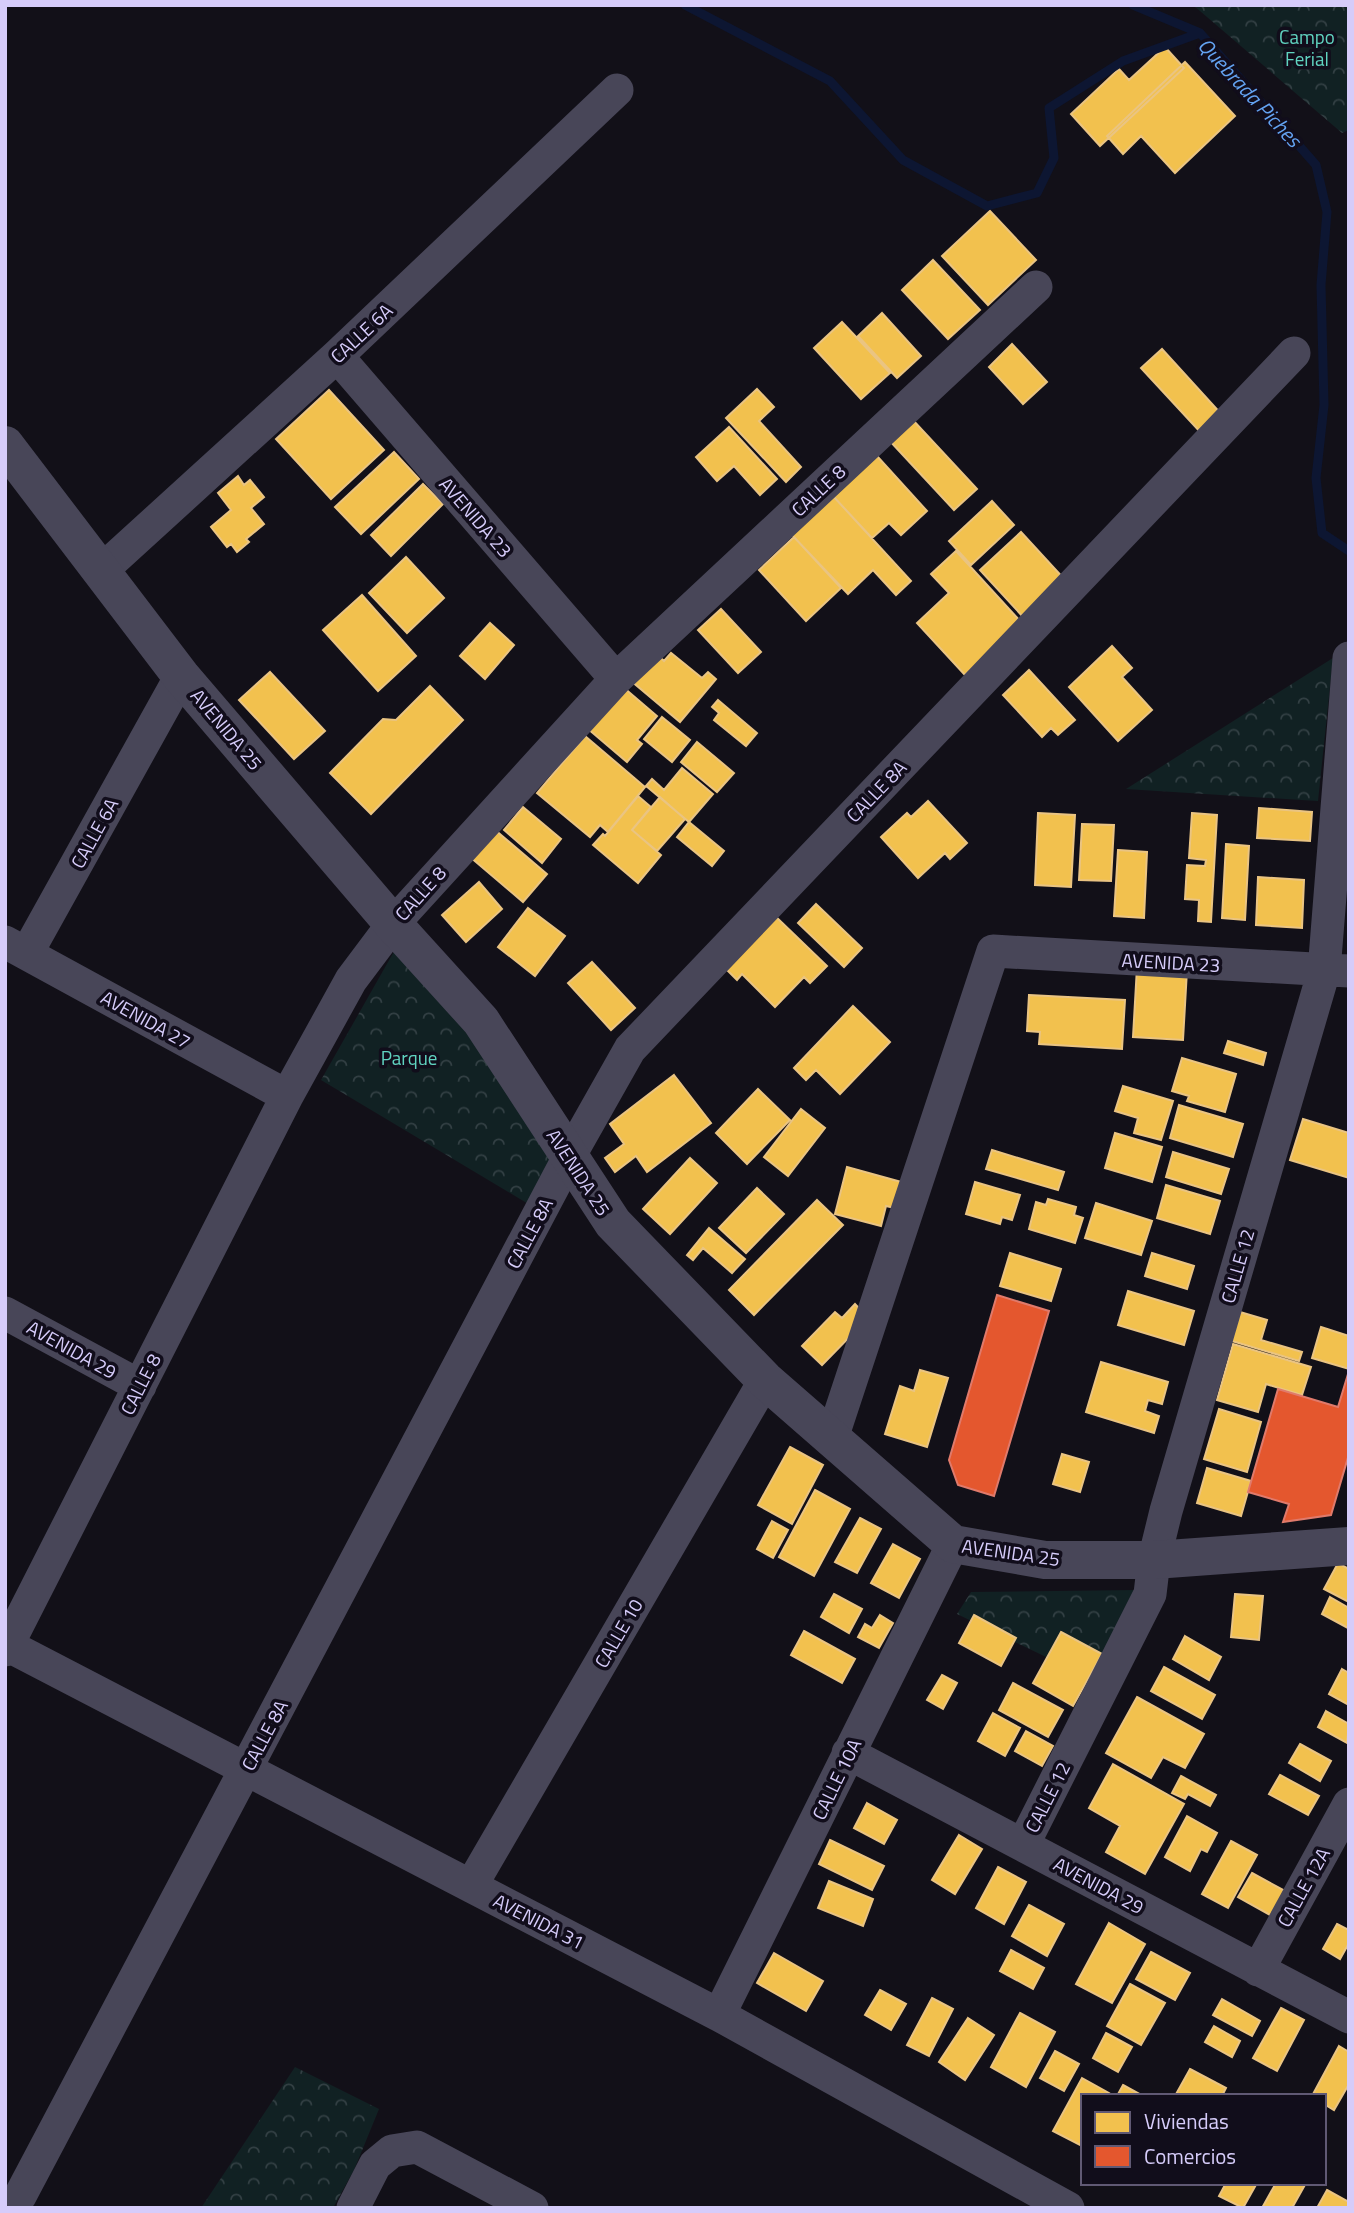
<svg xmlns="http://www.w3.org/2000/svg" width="1354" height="2213" font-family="'Titillium Web',sans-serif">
  <defs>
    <pattern id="park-crowns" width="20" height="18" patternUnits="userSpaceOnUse" patternTransform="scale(1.75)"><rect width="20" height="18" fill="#112123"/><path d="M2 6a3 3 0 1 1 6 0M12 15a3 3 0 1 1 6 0" fill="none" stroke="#334044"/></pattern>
  </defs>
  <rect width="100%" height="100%" fill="#121018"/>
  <path fill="url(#park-crowns)" d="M1193,5H1349V130L1342,133Z
    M1333,658L1318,801L1126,789Z
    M396,948L477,1036L559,1157L530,1205L321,1080Z
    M1137,1590L1098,1682L957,1614L971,1592Z
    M295,2067L379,2109L354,2170L333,2208H201Z"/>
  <path fill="#f2c14e" stroke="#eac482" stroke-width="2" d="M1165,47L1184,68L1100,146L1071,114L1119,69L1129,80Z
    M1185,62L1235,116L1175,173L1141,136L1123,154L1107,136Z
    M990,211L1036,260L988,305L942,256Z
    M933,260L980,310L948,339L902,290Z
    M882,313L921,356L897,378L858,336Z
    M842,322L890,373L861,399L814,348Z
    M1012,344L1047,382L1023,404L989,367Z
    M1162,349L1223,416L1203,435L1141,368Z
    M757,389L774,407L759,421L801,467L786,482L726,418Z
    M329,390L384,450L331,499L276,439Z
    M911,418L977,489L954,510L888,439Z
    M729,427L777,479L760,495L734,466L717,481L696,457Z
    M394,452L419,479L361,534L335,507Z
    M877,456L927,511L901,535L889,523L872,538L833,496Z
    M238,476L244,485L250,480L264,497L251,508L264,524L246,539L249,542L237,552L231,544L227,547L211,527L231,510L218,493Z
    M423,484L443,504L391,556L371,535Z
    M833,496L911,581L896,595L873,570L848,594L791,534Z
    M992,501L1014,525L971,565L949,541Z
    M1021,532L1066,581L1025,619L980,570Z
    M794,537L841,588L806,621L759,570Z
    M956,551L1021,622L965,675L917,623L949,593L931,574Z
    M406,557L444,598L407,633L369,593Z
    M362,595L416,656L378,691L323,630Z
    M721,609L761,652L738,673L698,630Z
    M490,623L514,645L485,679L460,656Z
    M1112,646L1132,668L1122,677L1152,710L1118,741L1069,687Z
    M653,651L664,661L671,653L702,678L708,672L716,679L680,722L630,680Z
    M1029,670L1075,720L1058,735L1051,728L1042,737L1003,695Z
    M270,672L325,731L294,759L239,700Z
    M430,686L463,720L371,814L330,773L383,719L396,720Z
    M623,687L657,716L637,740L642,744L627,762L588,729Z
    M718,700L757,733L746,746L714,720L719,713L712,707Z
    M662,717L690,740L672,762L644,739Z
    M585,736L645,787L608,832L600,825L590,837L537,793Z
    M697,742L734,773L717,792L681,762Z
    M682,768L713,794L689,822L646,786L652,779L664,790Z
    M638,796L651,807L632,830L661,855L638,883L593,845L603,834L605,836Z
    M660,797L685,819L657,851L632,830Z
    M928,801L967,843L950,859L945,853L918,878L881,837L907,813L911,817Z
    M523,807L561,839L542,863L504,830Z
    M1259,808L1312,812L1310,841L1257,838Z
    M1038,813L1075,815L1071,887L1035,885Z
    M1192,813L1217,815L1211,922L1198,921L1199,900L1185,899L1187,865L1205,866L1206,860L1189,858Z
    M689,822L724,851L712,866L677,837Z
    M1082,824L1114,825L1111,881L1079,880Z
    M494,829L547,874L523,902L470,857Z
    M1226,844L1249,846L1245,920L1222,918Z
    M1118,850L1147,852L1144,918L1114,916Z
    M1258,877L1304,880L1302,928L1256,925Z
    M479,882L502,909L466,942L442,915Z
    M816,904L862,948L844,967L798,923Z
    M528,908L565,936L535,976L498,947Z
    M773,914L827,966L810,983L804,977L775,1007L742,974L737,980L723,966Z
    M592,962L635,1008L611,1030L568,983Z
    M1137,967L1187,970L1183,1040L1133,1037Z
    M1029,995L1125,1000L1122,1049L1039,1044L1040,1032L1027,1031Z
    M853,1006L890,1042L840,1094L816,1070L806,1080L794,1068Z
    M1228,1041L1266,1053L1263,1065L1224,1053Z
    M1182,1058L1236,1074L1225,1112L1187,1101L1189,1096L1172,1091Z
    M674,1075L711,1123L647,1172L636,1156L615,1172L605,1158L624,1144L610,1124Z
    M1123,1086L1173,1101L1161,1140L1134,1133L1138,1118L1115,1111Z
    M758,1089L790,1120L747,1164L716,1133Z
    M1179,1105L1243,1124L1233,1157L1170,1138Z
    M801,1109L825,1128L788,1176L764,1157Z
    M1303,1119L1349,1133V1178L1290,1160Z
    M1115,1133L1162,1147L1152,1182L1105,1168Z
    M992,1150L1064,1172L1058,1190L986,1169Z
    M1173,1152L1229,1169L1221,1194L1166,1177Z
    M690,1158L717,1183L670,1234L643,1209Z
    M847,1167L905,1183L899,1209L886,1206L881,1226L835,1214Z
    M975,1182L1020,1195L1012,1220L1002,1217L1000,1224L966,1214Z
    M1166,1185L1220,1201L1210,1234L1157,1218Z
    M757,1188L784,1214L746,1253L719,1228Z
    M1048,1199L1076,1207L1074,1215L1083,1218L1075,1243L1029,1229L1036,1202L1046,1205Z
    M817,1200L843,1225L754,1315L729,1290Z
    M1096,1203L1152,1221L1141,1255L1085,1238Z
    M709,1228L745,1259L732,1273L703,1248L693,1260L687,1255Z
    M1010,1253L1061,1269L1051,1301L1000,1286Z
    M1152,1253L1194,1266L1187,1289L1145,1276Z
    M1128,1291L1194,1311L1184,1345L1118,1325Z
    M855,1304L868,1318L822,1365L802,1346L835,1312L842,1318Z
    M1240,1312L1267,1320L1261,1340L1302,1352L1299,1361L1232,1341Z
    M1321,1327L1349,1336V1369L1312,1358Z
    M1233,1344L1311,1367L1302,1395L1266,1384L1258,1412L1217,1400Z
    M1101,1362L1168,1382L1162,1404L1148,1400L1145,1411L1159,1416L1154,1433L1086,1412Z
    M920,1370L948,1378L927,1447L885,1434L900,1386L914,1391Z
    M1219,1409L1261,1422L1247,1472L1204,1459Z
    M790,1447L823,1465L792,1524L758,1505Z
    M1062,1454L1089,1462L1080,1492L1053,1484Z
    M1207,1468L1251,1481L1241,1516L1197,1503Z
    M815,1490L850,1509L814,1576L779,1557Z
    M860,1518L881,1529L857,1573L835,1562Z
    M772,1521L788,1530L773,1558L757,1549Z
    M893,1544L920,1559L899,1598L871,1583Z
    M1338,1563L1349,1569V1602L1324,1589Z
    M834,1594L862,1609L849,1633L821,1617Z
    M1235,1594L1263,1596L1259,1640L1231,1637Z
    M1330,1597L1349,1608L1348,1628L1322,1614Z
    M880,1615L893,1623L879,1648L858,1637L865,1624L872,1628Z
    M974,1615L1016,1638L1001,1666L959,1643Z
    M804,1631L855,1659L842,1683L791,1655Z
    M1061,1632L1102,1654L1073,1706L1033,1683Z
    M1185,1636L1221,1657L1209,1680L1173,1659Z
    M1164,1667L1215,1695L1202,1719L1151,1691Z
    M1342,1669L1349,1673V1705L1329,1694Z
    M942,1675L957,1683L943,1709L927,1700Z
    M1013,1683L1063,1710L1048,1737L999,1710Z
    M1137,1697L1204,1734L1185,1768L1163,1757L1151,1778L1106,1753Z
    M1326,1711L1349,1724L1347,1743L1318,1727Z
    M993,1713L1020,1728L1005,1756L978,1741Z
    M1026,1731L1053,1746L1042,1766L1015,1751Z
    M1300,1744L1331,1761L1320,1781L1289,1763Z
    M1113,1764L1184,1804L1145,1874L1106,1852L1120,1826L1089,1808Z
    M1280,1775L1319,1796L1308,1815L1269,1794Z
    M1181,1776L1216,1795L1210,1806L1188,1794L1185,1799L1172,1793Z
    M867,1803L897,1820L884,1844L854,1828Z
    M1187,1816L1217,1833L1207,1852L1201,1849L1190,1871L1165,1857Z
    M959,1835L982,1849L955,1894L932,1880Z
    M830,1840L884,1866L872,1890L819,1864Z
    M1231,1841L1257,1855L1228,1908L1202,1894Z
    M998,1867L1026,1882L1004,1924L976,1908Z
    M1252,1873L1285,1891L1272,1916L1238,1897Z
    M829,1881L873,1899L863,1926L818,1908Z
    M1029,1905L1064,1924L1047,1956L1012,1936Z
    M1109,1923L1145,1944L1112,2003L1076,1984Z
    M1337,1924L1349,1930V1943L1340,1959L1323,1949Z
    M1011,1950L1044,1968L1033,1989L1000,1971Z
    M1151,1952L1190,1973L1175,2000L1136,1979Z
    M774,1953L823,1981L806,2011L757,1983Z
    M1130,1984L1165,2003L1141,2045L1107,2026Z
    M880,1990L906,2004L891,2030L865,2015Z
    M932,1998L953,2009L929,2056L907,2045Z
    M1222,1999L1260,2021L1252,2036L1213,2015Z
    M1281,2008L1304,2020L1277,2071L1253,2058Z
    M1020,2013L1055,2032L1026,2087L991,2067Z
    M968,2018L994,2035L965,2080L939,2062Z
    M1214,2026L1240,2041L1232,2057L1205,2042Z
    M1106,2033L1132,2047L1118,2072L1093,2058Z
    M1339,2046L1349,2052V2084L1334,2110L1324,2104V2096H1312Z
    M1055,2051L1079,2064L1064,2091L1040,2078Z
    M1190,2069L1226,2088L1222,2096H1175Z
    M1082,2078L1109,2093L1107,2096H1083V2140L1080,2145L1053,2131Z
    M1123,2085L1143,2096H1117Z
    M1226,2183H1257L1243,2208L1219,2196Z
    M1276,2183H1306L1292,2208H1262Z
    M1327,2190L1349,2202V2208H1317Z"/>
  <path fill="#e4572e" stroke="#e07a6b" stroke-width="2" d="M997,1295L1049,1311L994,1496L958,1485L949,1460Z
    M1348,1374L1349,1454L1331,1515L1283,1522L1289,1504L1248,1492L1278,1389L1338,1407Z"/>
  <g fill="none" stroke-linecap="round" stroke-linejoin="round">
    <path stroke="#0d1632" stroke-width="9" d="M685,5L830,81L903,160L987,206L1037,193L1054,158L1049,108L1123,61L1200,33
      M1133,5L1200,33L1316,165L1327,212L1321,285L1324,405L1316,478L1322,533L1349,551"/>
    <path stroke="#484658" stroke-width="33" d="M337,356L616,679
      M101,571L337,356L617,90
      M5,942L287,1096
      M27,953L181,676
      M5,1313L140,1386
      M832,1438L993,951L1349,971
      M5,1644L719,2015L1068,2208
      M5,1650L287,1096L351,980L393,924L616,679L1036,287
      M848,1753L1349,2017
      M1023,1845L1150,1594L1154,1560L1166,1511L1324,971L1349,658
      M471,1886L765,1380
      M1258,1970L1349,1804
      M719,2015L953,1544
      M20,2196L569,1157L630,1049L1294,353
      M353,2208L375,2165L392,2151L417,2147L532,2208"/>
    <path stroke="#484658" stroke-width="38" d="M5,445L181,676L393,924L481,1021L613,1223L765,1380L953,1544L1045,1560H1154L1349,1546"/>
  </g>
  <g text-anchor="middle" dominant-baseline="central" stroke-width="7" stroke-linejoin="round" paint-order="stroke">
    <g font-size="19" fill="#60d3c0" stroke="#110d1b">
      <text x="1307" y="36">Campo<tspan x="1307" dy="22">Ferial</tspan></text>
      <text x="409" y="1057">Parque</text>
    </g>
    <g font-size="19" fill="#d6ccfa" stroke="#110d1b">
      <text transform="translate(361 333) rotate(-43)">CALLE 6A</text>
      <text transform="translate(818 490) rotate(-43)">CALLE 8</text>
      <text transform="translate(476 517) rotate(49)">AVENIDA 23</text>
      <text transform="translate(227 729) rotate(50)">AVENIDA 25</text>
      <text transform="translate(876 791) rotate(-46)">CALLE 8A</text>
      <text transform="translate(94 833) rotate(-61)">CALLE 6A</text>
      <text transform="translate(420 893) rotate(-48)">CALLE 8</text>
      <text transform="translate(1171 962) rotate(3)">AVENIDA 23</text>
      <text transform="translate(146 1019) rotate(29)">AVENIDA 27</text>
      <text transform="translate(579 1172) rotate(57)">AVENIDA 25</text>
      <text transform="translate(529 1233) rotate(-62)">CALLE 8A</text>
      <text transform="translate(1237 1266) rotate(-74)">CALLE 12</text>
      <text transform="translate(72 1349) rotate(29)">AVENIDA 29</text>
      <text transform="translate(140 1384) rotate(-63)">CALLE 8</text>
      <text transform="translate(1011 1552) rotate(8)">AVENIDA 25</text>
      <text transform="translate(618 1633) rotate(-60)">CALLE 10</text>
      <text transform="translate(264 1735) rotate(-62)">CALLE 8A</text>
      <text transform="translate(836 1779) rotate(-64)">CALLE 10A</text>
      <text transform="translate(1047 1797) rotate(-63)">CALLE 12</text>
      <text transform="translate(1099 1885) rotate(28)">AVENIDA 29</text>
      <text transform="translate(1303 1887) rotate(-61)">CALLE 12A</text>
      <text transform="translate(539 1921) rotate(27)">AVENIDA 31</text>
    </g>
    <g font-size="21" font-style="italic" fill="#63a2f1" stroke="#110d1b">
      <text transform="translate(1250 92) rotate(47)">Quebrada Piches</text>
    </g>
  </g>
  <rect width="1354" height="2213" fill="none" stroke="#d6ccfa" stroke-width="14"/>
  <rect x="1081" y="2094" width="245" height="91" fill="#110d1b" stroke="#605974" stroke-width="2"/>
  <rect x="1095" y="2112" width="35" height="21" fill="#f2c14e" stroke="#605974" stroke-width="2"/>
  <text x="1144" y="2129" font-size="21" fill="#d6ccfa">Viviendas</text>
  <rect x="1095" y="2146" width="35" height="21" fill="#e4572e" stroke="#605974" stroke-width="2"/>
  <text x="1144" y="2164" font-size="21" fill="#d6ccfa">Comercios</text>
</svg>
